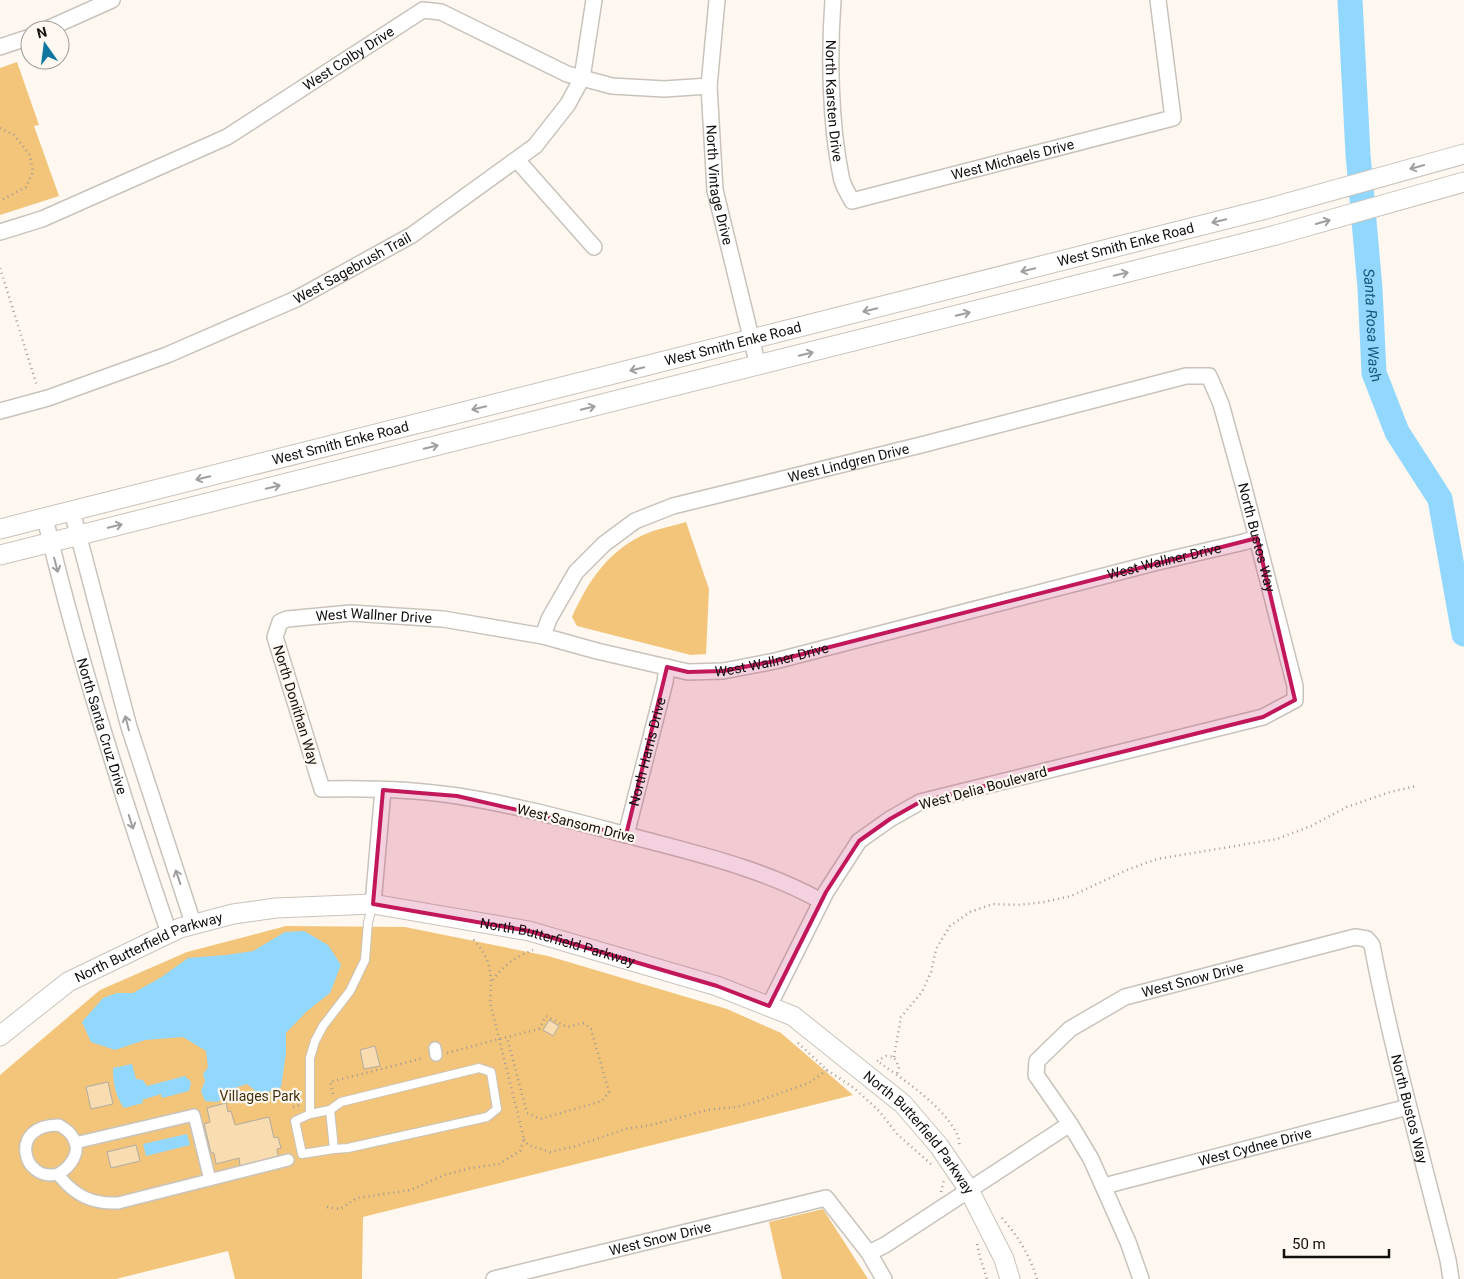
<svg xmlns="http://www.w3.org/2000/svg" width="1464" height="1279" font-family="Roboto,sans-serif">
  <rect width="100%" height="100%" fill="#fef8f0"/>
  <path fill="#f2c57b" d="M17,62L39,125L34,126L59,196L0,215V68Z
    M686,522L709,589L706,654L691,655L577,626L572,617C588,581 610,548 648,533C660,528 673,526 686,522Z
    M286,926L405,927L548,956L727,1009L781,1033L853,1095L363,1217L362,1279H235L228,1251L116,1279H0V1075L100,990L187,952Z
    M823,1209L868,1279H782L769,1222Z"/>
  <path fill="#92d7fe" d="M304,931L328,945L341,965L330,993L306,1012L286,1033V1053L281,1087L260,1095L247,1084L229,1090L218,1102L205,1101L201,1091L205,1081L203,1074L208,1067L206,1051L183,1037L145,1040L115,1050L91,1042L82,1022L103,998L117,993H133L160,978L188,958L226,955L253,951L285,932Z
    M132,1064L136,1079L143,1080L147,1086L185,1076L191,1082L189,1091L162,1098L161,1094L142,1100L143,1103L124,1108C115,1095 113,1083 113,1068Z
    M187,1134L190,1145L146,1156L143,1144Z"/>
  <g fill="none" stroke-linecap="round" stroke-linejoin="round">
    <path stroke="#92d7fe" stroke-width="25" id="s1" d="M1350,0L1358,154L1370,288L1374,373L1397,432L1440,499L1464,634"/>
  </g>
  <path fill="#f9dcb0" stroke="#b0aba3" d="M549,1020L559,1026L553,1036L543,1030Z
    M375,1046L380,1066L364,1069L360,1050Z
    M108,1082L113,1104L91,1109L86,1087Z
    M226,1103L228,1112L231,1111L235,1125L269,1117L274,1138L278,1137L281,1148L277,1149L278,1156L240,1166L239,1158L216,1164L214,1153H211L204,1124L210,1122L207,1108Z
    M136,1145L140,1161L111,1168L107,1152Z"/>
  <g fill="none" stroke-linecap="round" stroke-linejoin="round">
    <g stroke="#c8c3bb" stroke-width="10">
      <path id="service" d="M330,1110L341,1102L479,1068L491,1072L497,1109L487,1117L348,1148L334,1149
        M310,1114L330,1110L334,1149L302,1154L295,1121L310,1114V1058L315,1041L323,1026L350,991L365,960L368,922L373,904"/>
    </g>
    <g stroke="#c8c3bb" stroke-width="14">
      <path id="pedestrian" d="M435,1048L436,1055
        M75,1143L194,1115L210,1180
        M58,1174C22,1183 8,1124 59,1125C64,1128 69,1131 72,1136C83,1150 71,1167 58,1174L60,1177C76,1196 92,1204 118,1203L288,1160"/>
    </g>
    <g stroke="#c8c3bb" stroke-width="18">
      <g id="minor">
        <path id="s2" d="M717,0L709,86L715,190L758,366"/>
        <path id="s3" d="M833,0C829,54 830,123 841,176C842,185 848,193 852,201L1173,118L1158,0"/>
        <path d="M45,30L112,0"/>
        <path d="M0,47L30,37"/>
        <path d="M517,160L594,247"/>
        <path id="s4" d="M0,232L42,219L227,137L423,10L441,12L567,74L612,86L664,89L709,86"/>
        <path id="s5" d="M0,411L48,398L167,355L296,299L412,235L535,146L568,104L582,78L594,0"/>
        <path d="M72,511L129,727L193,923"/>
        <path id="s6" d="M45,518C78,658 122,796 169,933"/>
        <path id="s7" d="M543,636L549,619L576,572L604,544L635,521L673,506L921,445L1186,376H1209L1221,404L1243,484L1295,686V700L1263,717L920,802L890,819L859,841L826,892L769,1006"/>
        <path id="s8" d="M626,835L665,682L667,667"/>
        <path id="s9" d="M821,901C768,871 706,856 646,840C584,824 522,806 458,796C413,789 367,788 322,789L275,637L280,622L287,619L351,613L443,619L543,636L597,651L688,672L723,671L775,661L1154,563L1244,542L1257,538"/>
        <path d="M373,904L383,790"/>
        <path id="s10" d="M1104,1186L1408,1107"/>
        <path d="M869,1253L885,1245L1070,1124"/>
        <path id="s11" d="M494,1279L826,1198L869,1253L884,1279"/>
        <path id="s12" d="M1141,1279L1128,1242L1091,1159L1070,1124L1036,1075L1037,1061L1070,1029L1125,997L1355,937L1367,939L1372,945C1392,1051 1422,1155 1448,1260L1451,1279"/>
      </g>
    </g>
    <g stroke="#c8c3bb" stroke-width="21">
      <g id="tertiary">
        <path id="s13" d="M0,529L1266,209L1464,154"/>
        <path d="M0,555L1276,235L1464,182"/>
        <path id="s14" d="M0,1036L68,982L180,928L233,914L276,908L373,904L529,931L717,986L793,1016L903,1104L939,1146L969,1190L1004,1259L1010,1279"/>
      </g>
    </g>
    <path stroke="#9e9a94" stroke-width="2.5" stroke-dasharray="1 4" stroke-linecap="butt" d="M0,128L14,135L30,155L33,172L26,187L0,201
      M0,268L37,386
      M493,980C502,966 517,956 533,950
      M447,1053L499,1039L539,1029L546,1016L567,1027L584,1023L591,1029L609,1092L602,1101L540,1119L527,1113L507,1037
      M894,1057L901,1017L922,992L931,972L936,949L950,926L970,912L993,904L1018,905L1044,902L1071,896L1127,870L1157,859L1277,839L1311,826L1347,807L1390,792L1416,786
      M877,1061L886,1056L894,1057L899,1067L897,1074
      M880,1063C906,1081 941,1105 956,1132C959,1137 959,1143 960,1148
      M827,1070L854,1088L879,1111L898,1135L931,1164
      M333,1094L330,1082L424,1058
      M293,1107L301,1105
      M524,1139L528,1145L550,1152L576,1146L626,1129L651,1125L708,1110L736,1107L755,1102L809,1083L827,1070L797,1042
      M941,1192L944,1180
      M327,1207L340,1209L357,1198L411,1190L444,1175L471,1168L499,1164L520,1151L524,1139L490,1002C492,974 492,959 472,938
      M1002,1218C1018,1236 1030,1256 1037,1279
      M977,1244L980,1257L987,1279"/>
    <use href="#service" stroke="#fff" stroke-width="8"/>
    <use href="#pedestrian" stroke="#fff" stroke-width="11"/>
    <use href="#minor" stroke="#fff" stroke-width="15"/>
    <use href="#tertiary" stroke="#fff" stroke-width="19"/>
  </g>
  <defs><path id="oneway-shaft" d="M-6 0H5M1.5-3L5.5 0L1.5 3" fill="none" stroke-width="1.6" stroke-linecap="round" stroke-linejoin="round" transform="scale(1.25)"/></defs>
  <g stroke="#a09f9e">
    <use href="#oneway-shaft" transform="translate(1417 167) rotate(164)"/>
    <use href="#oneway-shaft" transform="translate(1219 221) rotate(166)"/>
    <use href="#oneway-shaft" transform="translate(1323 222) rotate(-16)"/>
    <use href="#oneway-shaft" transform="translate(1028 270) rotate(166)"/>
    <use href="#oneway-shaft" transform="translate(1121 274) rotate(-14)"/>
    <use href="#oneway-shaft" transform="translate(870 310) rotate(166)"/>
    <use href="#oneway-shaft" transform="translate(963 314) rotate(-14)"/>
    <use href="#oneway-shaft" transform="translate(806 354) rotate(-14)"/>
    <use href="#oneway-shaft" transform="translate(637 369) rotate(166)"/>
    <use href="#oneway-shaft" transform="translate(479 408) rotate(166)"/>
    <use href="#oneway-shaft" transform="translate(588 408) rotate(-14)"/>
    <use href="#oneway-shaft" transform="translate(431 447) rotate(-14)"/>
    <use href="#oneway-shaft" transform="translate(203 478) rotate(166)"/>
    <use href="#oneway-shaft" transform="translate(273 487) rotate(-14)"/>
    <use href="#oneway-shaft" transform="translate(115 526) rotate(-14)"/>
    <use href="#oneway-shaft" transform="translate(56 565) rotate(75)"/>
    <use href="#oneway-shaft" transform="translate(127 723) rotate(-105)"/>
    <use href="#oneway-shaft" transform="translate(131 822) rotate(72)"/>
    <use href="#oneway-shaft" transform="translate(178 877) rotate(-109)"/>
  </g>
  <path fill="#c2185b" fill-opacity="0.2" stroke="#c2185b" stroke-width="4" stroke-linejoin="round" d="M1257,538L1295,700L1263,717L920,802L890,819L859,841L826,892L769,1006L717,986L529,931L373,904L383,790L457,796L626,835L667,667L688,672L723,671L775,661Z"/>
  <g text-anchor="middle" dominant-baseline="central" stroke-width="4.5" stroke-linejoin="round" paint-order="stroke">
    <g font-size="14" fill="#11100d" stroke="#fef8f0">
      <text stroke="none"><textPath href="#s4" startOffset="391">West Colby Drive</textPath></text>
      <text stroke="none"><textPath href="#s3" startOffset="101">North Karsten Drive</textPath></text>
      <text stroke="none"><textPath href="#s3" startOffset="370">West Michaels Drive</textPath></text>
      <text stroke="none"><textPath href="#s2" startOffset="186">North Vintage Drive</textPath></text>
      <text stroke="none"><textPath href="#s13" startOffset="1161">West Smith Enke Road</textPath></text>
      <text stroke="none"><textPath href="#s5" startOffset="381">West Sagebrush Trail</textPath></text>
      <text stroke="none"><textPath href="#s13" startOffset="756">West Smith Enke Road</textPath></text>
      <text stroke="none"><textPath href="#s13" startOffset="351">West Smith Enke Road</textPath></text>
      <text stroke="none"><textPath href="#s7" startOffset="372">West Lindgren Drive</textPath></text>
      <text stroke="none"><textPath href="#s7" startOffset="912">North Bustos Way</textPath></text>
      <text stroke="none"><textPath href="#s9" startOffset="1595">West Wallner Drive</textPath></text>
      <text stroke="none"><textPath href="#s9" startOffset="785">West Wallner Drive</textPath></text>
      <text stroke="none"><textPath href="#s9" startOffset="1190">West Wallner Drive</textPath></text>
      <text transform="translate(296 705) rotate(73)">North Donithan Way</text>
      <text stroke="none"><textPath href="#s6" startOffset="216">North Santa Cruz Drive</textPath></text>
      <text stroke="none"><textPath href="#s8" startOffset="86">North Harris Drive</textPath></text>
      <text transform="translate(983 788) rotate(-15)">West Delia Boulevard</text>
      <text transform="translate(576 823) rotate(14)">West Sansom Drive</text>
      <text stroke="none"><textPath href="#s14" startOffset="595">North Butterfield Parkway</textPath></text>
      <text stroke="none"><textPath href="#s14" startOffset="175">North Butterfield Parkway</textPath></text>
      <text stroke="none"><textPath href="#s12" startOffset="424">West Snow Drive</textPath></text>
      <text stroke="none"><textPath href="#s12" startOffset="780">North Bustos Way</textPath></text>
      <text stroke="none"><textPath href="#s14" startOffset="1015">North Butterfield Parkway</textPath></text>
      <text stroke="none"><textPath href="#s10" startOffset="156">West Cydnee Drive</textPath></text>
      <text stroke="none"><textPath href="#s11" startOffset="171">West Snow Drive</textPath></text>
    </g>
    <g font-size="14" fill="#42300d" stroke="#fef8f0">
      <text x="260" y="1096">Villages Park</text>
    </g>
    <g font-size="15" font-style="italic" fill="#115777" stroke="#fef8f0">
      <text stroke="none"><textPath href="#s1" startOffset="326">Santa Rosa Wash</textPath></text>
    </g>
  </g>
  <g transform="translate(45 45) rotate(346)"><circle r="24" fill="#fef8f0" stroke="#9f9b95"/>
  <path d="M0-4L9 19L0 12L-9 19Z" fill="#0f76a1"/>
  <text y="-8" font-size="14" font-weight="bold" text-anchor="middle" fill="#11100d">N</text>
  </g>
  <path d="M1284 1249v8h105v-8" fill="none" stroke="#11100d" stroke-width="2.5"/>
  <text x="1292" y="1249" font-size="15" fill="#11100d" stroke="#fef8f0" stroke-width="4" paint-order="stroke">50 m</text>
</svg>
